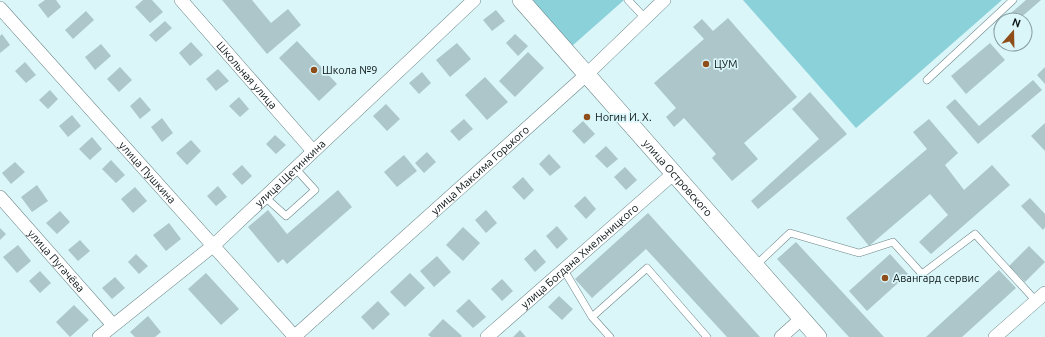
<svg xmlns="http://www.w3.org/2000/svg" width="1045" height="337" font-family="Ubuntu,sans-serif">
  <rect width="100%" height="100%" fill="#daf6f9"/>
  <path fill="#8ad1da" d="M531,0H624L572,46Z
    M743,0H1002L856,128Z"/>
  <path fill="#acc6c9" d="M45,0H56L61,7L48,18L38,5Z
    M143,0H152L163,12L150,23L135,7Z
    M222,0H252L271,23L288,9L301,25L267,54Z
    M1026,0H1041L1018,20H1003Z
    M496,10L505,21L492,31L483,20Z
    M86,11L94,20L73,39L65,30Z
    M728,18L797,97L744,143L758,159L732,181L712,158L716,154L684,118L674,127L666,117L676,108L654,83L704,39L693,27L702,19L713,31Z
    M165,21L172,28L156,42L149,35Z
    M1001,22V35L999,37L993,29Z
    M2,34L10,45L0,53V36Z
    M515,34L528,46L518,56L506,43Z
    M297,41L337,84L319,101L279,58Z
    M191,42L203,55L190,66L179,53Z
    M457,43L471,59L450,77L436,60Z
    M990,43L1005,60L966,94L951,76Z
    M101,44L111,56L95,70L85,57Z
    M528,52L544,68L515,97L499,81Z
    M25,62L36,75L26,83L15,71Z
    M120,67L132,80L119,92L107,79Z
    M1045,67V84L1037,75Z
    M218,69L229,81L216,91L206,79Z
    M422,72L431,83L419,94L409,83Z
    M485,77L508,102L487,120L465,95Z
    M1033,80L1042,90L978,144L946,107L955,99L979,126Z
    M50,90L58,99L48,109L39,100Z
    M810,92L847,134L758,209L751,201L819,139L792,109Z
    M140,97L151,110L140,119L130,106Z
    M239,97L249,109L240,117L229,106Z
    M386,104L400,119L387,131L373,116Z
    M72,115L81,126L68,137L59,126Z
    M162,118L173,133L162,142L151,127Z
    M464,119L473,129L459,141L450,131Z
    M929,119L958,153L945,165L964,190L992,165L1010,185L931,254L919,242L948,215L930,194L869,246L846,218L927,149L913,132Z
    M583,121L595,134L584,144L572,131Z
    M1045,123V151L1031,136Z
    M275,135L286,145L276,154L266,144Z
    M92,137L102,149L90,160L79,149Z
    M191,140L201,151L187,165L176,153Z
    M606,146L618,159L607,168L595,156Z
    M427,152L436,162L424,173L415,163Z
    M549,154L561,167L550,176L539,164Z
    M404,155L417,171L397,187L384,172Z
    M111,160L125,175L116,183L102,169Z
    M15,162L25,172L11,184L2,173Z
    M242,165L252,176L242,185L232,174Z
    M625,167L637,180L626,190L614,177Z
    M523,177L534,190L524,200L512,187Z
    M37,185L48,201L32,212L21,197Z
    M218,186L227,197L216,206L207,196Z
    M135,187L147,201L133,213L121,199Z
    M338,190L352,207L287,264L283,259L278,263L248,227L268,210L287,234Z
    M585,196L596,209L586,219L574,206Z
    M1030,198L1045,214V227L1043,230L1021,206Z
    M486,210L497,223L486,233L475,220Z
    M60,211L70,222L57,234L46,223Z
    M648,213L760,337H727L646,249L592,298L575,279Z
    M169,223L181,239L166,251L153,235Z
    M557,226L568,239L557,249L546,236Z
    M463,227L480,243L463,261L446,245Z
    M0,228L6,234L0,240Z
    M80,240L90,251L78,261L68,250Z
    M796,242L884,337H849L777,259Z
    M18,245L31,261L17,273L3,257Z
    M1029,246L1045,262L1025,282L1009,266Z
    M535,249L546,262L535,272L524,259Z
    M136,254L148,266L139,274L128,262Z
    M890,254L908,274L867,311L849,291Z
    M437,256L451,272L434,287L420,271Z
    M999,270L1016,288L962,337H926Z
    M40,271L51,283L40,293L29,281Z
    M206,273L239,309L221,325L188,289Z
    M410,273L425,288L405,307L390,292Z
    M115,277L125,288L112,299L102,288Z
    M502,279L513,291L502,301L491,289Z
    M559,296L573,309L562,320L548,307Z
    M469,299L486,317L473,328L456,311Z
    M378,301L390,314L373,330L361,317Z
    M74,305L89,320L70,337L56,322Z
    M148,316L161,332L155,337H135L130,332Z
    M443,319L462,336L461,337H431L428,335Z
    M520,330L526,337H513Z"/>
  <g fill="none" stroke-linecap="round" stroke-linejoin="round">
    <g stroke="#6c8588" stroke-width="8">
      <path id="service" d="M628,0L645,18
        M927,80L1013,0
        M265,197L286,216L315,190L295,168
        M755,266L790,233L859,253L893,242L922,274L975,234L1036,301
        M564,270L592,317L610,337
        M592,317L647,268L707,337"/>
    </g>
    <g stroke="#6c8588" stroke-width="14">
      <g id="minor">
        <path id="s1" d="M181,0L313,151"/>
        <path id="s2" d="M0,8L295,337"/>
        <path id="s3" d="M0,197L113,325"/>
        <path id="s4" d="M99,337L214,245L474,0"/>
        <path id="s5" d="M294,337L586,75L664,0"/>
        <path id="s6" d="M487,337L673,174"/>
        <path d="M781,337L801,319"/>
        <path d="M995,337L1045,293"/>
      </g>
    </g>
    <g stroke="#6c8588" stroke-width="18">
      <g id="tertiary">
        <path id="s7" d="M521,0L818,337"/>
      </g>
    </g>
    <use href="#service" stroke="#fff" stroke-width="7"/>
    <use href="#minor" stroke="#fff" stroke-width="13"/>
    <use href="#tertiary" stroke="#fff" stroke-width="17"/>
  </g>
  <g fill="#8f4e19" stroke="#daf6f9" stroke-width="1.5">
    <circle cx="706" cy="64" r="4"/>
    <circle cx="314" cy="70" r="4"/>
    <circle cx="587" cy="117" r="4"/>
    <circle cx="885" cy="278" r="4"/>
  </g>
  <g text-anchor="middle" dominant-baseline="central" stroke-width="3.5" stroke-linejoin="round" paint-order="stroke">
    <g font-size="11" fill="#0c1617" stroke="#daf6f9" text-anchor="start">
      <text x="714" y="64">ЦУМ</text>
      <text x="322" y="70">Школа №9</text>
      <text x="595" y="117">Ногин И. Х.</text>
      <text x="893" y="278">Авангард сервис</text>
    </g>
    <g font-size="11" fill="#0c1617" stroke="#daf6f9">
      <text stroke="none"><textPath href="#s1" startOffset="100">Школьная улица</textPath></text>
      <text stroke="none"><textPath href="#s5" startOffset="250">улица Максима Горького</textPath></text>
      <text stroke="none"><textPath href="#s2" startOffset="221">улица Пушкина</textPath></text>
      <text stroke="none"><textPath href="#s4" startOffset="252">улица Щетинкина</textPath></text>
      <text stroke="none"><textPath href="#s7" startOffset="237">улица Островского</textPath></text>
      <text stroke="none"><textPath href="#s6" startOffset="123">улица Богдана Хмельницкого</textPath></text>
      <text stroke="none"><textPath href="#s3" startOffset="85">улица Пугачёва</textPath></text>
    </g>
  </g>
  <g transform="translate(1013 32) rotate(20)"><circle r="19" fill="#daf6f9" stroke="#889c9f"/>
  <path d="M0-3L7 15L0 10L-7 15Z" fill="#8f4e19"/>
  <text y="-6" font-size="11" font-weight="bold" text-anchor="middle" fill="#0c1617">N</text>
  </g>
</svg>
